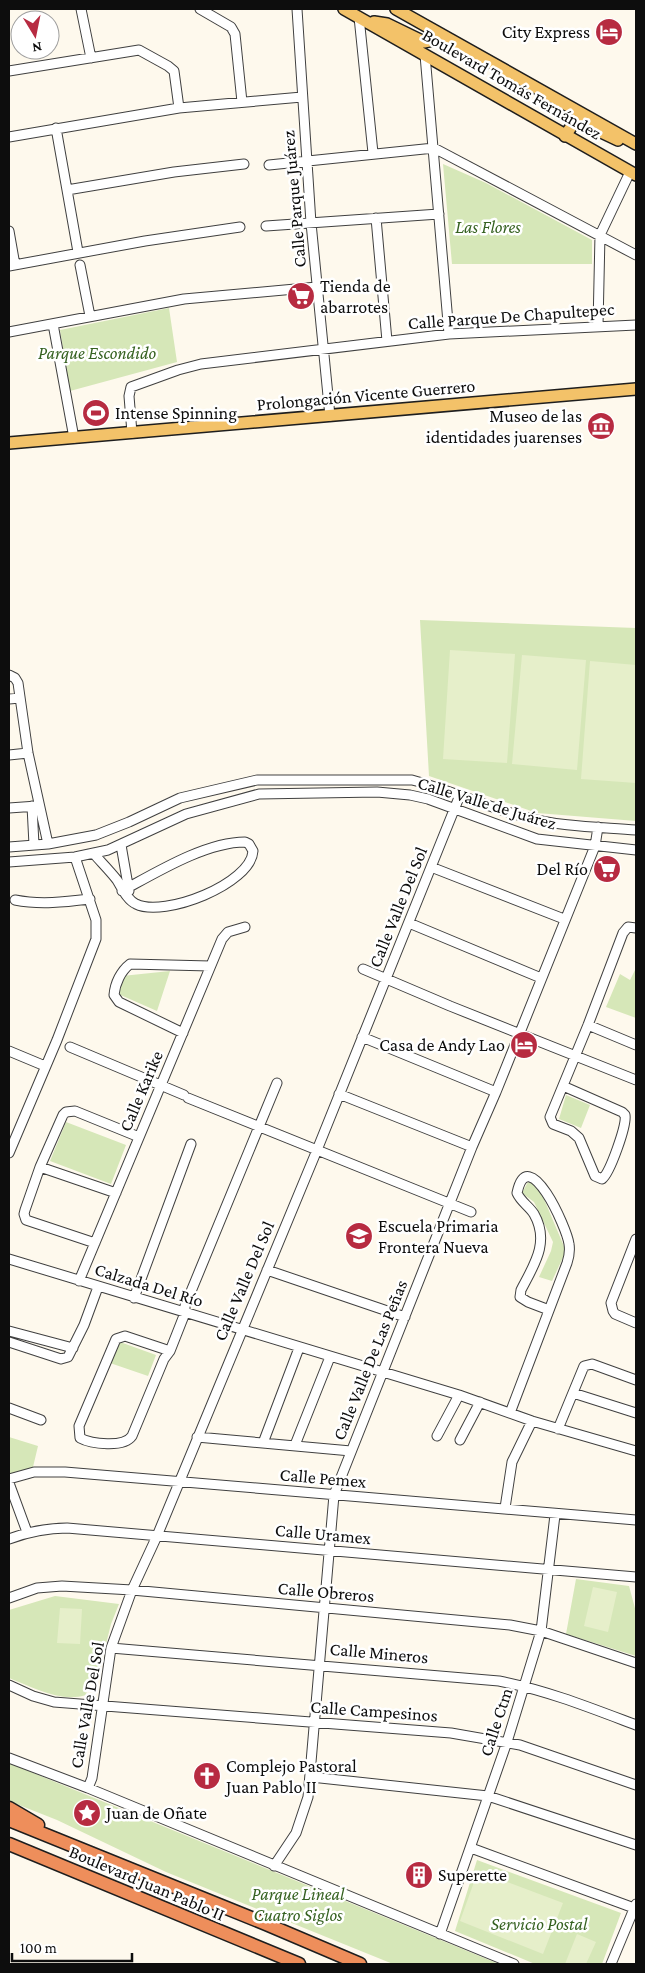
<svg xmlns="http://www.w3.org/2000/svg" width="645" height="1973" font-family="'Crimson Pro',serif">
  <rect width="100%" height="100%" fill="#fef9ed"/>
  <path fill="#d6e7b8" d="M443,164L486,183L592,240V264H452Z
    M169,308L177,362L70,391L60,330Z
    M420,620L636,628V821L537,813L429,776Z
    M636,968V1018L606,1007L620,974L630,980Z
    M170,971L157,1011L116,993L122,976Z
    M566,1095L590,1105L581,1128L559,1119Z
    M66,1122L126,1145L111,1184L50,1161Z
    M528,1182L538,1185L566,1251L552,1281L539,1277L551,1251L553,1242L534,1202L522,1193Z
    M120,1342L156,1355L148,1376L110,1363Z
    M9,1437L38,1446L33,1467L9,1475Z
    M576,1579L629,1586L636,1612V1656L566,1634Z
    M55,1596L119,1604L111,1624L98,1676L89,1683L86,1695C61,1703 32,1687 9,1678V1610Z
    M9,1763L499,1964H393L166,1872L57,1820L9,1801Z
    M477,1860L621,1913L602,1964H535L455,1931Z"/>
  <path fill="#e6efca" d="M450,650L515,654L507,763L443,759Z
    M522,655L586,660L577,770L512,764Z
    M590,661L636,665V783L581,779Z
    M593,1587L617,1592L608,1632L584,1626Z
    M60,1608L82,1609L80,1644L57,1643Z
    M478,1871L563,1903L543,1954L460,1921Z
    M577,1934L596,1942L586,1964H565Z"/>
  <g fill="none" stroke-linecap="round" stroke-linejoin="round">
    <g stroke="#404040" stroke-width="11">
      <path id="minor" d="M81,9L91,58
        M200,9L231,27L235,34L242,102
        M297,9L311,223L330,416
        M359,17L373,153
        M425,55L449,334
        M9,71L139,50L168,66L174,71L179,108
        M56,128L78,252
        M9,137L179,108L302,97
        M269,165L434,148L636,255
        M67,190L174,172L244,164
        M376,218L387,341
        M266,226L439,214
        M9,231L15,265
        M80,265L90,316
        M9,266L145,241L240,227
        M53,324L74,438
        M598,326L600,235L630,172
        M9,332L184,299L317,287
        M132,433L129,396L131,387L178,370L201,364L449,334L636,325
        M9,675L15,678L18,683L28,753L48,844
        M9,699L20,698
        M9,755L28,753
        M32,806L34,845
        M9,808L37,806
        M121,845L129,891
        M9,847L48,844L96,835L129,822L180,798L257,780H412C450,790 487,807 525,817C561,827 599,827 636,830
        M94,854C101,862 110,871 117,880C122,888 127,900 136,904C164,918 251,884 253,851L249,844L245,842C206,842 157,872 122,891
        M9,862L75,857L108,850L186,814L259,794L377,792L410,795L428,799L537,839L636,850
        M431,867L564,919
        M15,900C40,905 65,902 90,899
        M409,923L541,978
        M363,969L450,1006L636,1080
        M588,1025L636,1045
        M183,1033L119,1002L114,995C115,983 121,971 130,964L210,966
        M362,1037L496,1092
        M70,1047L184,1095
        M9,1051L45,1066
        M563,1086L622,1112L625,1115C627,1125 610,1173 602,1179L595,1176L579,1138L571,1131L553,1124L550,1117L588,1025L623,933L628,927L636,928
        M339,1094L472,1147
        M188,1098L471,1212
        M9,1153L57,1040L96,939V920L75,857
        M40,1167L116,1193
        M636,1239L611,1303L613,1311L615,1314L636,1323
        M95,1243L26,1220L24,1214L25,1210L40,1167L63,1115L66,1112L75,1111L139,1137
        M9,1259L459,1395L532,1421L636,1451
        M267,1270L405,1317
        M79,1281L222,939L228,932L245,927
        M134,1298L191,1144
        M9,1331L73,1348
        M9,1342L61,1359L68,1357L84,1325L98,1287
        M170,1351L125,1336L116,1339L79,1426L80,1438C91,1444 124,1448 132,1436L164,1359L170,1351L185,1313V1306L277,1083
        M573,1393L636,1413
        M9,1408L41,1420
        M510,1413L567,1263C569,1257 570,1250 569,1244C567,1228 528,1141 517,1193C521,1202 529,1206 534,1214C550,1242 534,1265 521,1290L520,1297L528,1302L549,1310
        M558,1429L584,1366L592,1364L636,1380
        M437,1436L459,1395
        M197,1437L351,1451
        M460,1440L480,1402
        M263,1443L299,1348
        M295,1445L330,1357
        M9,1479L34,1472H65L636,1520
        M9,1483L27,1532
        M505,1508L512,1462L532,1421
        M9,1539C28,1532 46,1528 67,1528L636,1577
        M9,1598L37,1588L62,1586L132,1590L510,1625L541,1631L636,1663
        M111,1648L499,1681C546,1690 591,1708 636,1725
        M9,1685L33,1696L54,1702L451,1733L520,1745L636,1785
        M9,1758L88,1788L514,1964
        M311,1777L488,1796L636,1845
        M88,1788L92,1778L111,1648L132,1590L157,1536L317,1150L460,795
        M471,1848L634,1908
        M274,1866L296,1833L308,1797L334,1495L472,1147L496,1092L595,846L598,827
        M440,1934L507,1742L541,1631L555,1515
        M611,1964L636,1904"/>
    </g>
    <g stroke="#1e1e1e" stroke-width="14">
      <path id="major" d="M344,9L636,175
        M396,9L636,144
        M374,22L387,24L424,42L429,41L437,32
        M565,136L573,124L578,121L618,140
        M9,443L636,389"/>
    </g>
    <g stroke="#1e1e1e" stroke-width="15">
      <path id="highway" d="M9,1808L38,1825
        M9,1820L266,1924L360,1964
        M9,1844L299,1964"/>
    </g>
    <use href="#minor" stroke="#fff" stroke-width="9"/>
    <use href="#major" stroke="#f3c269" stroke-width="11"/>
    <use href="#highway" stroke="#ee8e5b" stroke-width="12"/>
  </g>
  <defs>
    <g id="hotel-disc" transform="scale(1.4375)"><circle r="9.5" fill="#b72b41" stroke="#fff"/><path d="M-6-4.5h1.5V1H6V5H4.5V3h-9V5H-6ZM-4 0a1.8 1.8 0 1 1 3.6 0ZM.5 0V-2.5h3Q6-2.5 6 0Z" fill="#fff"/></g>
    <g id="supermarket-disc" transform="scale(1.4375)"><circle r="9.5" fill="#b72b41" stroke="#fff"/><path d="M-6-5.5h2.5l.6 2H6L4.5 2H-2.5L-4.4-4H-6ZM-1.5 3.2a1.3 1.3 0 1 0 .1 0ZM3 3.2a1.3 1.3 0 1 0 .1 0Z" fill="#fff"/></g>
    <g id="stadium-disc" transform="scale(1.4375)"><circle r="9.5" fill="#b72b41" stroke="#fff"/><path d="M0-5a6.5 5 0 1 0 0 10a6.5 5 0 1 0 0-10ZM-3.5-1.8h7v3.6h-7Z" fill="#fff"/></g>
    <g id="museum-disc" transform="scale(1.4375)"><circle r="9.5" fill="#b72b41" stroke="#fff"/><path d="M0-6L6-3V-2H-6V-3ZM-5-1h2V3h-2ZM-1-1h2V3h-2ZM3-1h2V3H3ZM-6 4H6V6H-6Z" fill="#fff"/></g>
    <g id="school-disc" transform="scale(1.4375)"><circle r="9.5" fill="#b72b41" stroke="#fff"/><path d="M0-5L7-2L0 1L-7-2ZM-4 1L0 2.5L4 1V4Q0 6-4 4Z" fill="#fff"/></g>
    <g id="church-disc" transform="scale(1.4375)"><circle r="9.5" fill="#b72b41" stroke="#fff"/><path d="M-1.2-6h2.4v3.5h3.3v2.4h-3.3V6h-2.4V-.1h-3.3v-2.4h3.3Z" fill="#fff"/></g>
    <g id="sight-disc" transform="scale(1.4375)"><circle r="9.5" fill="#b72b41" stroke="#fff"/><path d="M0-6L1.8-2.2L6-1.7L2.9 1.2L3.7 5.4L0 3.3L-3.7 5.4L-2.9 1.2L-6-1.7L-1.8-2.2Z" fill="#fff"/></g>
    <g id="building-disc" transform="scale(1.4375)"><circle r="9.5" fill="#b72b41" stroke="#fff"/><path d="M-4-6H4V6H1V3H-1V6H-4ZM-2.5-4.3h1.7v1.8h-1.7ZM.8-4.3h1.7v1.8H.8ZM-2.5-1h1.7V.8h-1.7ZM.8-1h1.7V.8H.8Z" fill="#fff"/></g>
  </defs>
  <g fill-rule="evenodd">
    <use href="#hotel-disc" x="609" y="32"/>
    <use href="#supermarket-disc" x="301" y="296"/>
    <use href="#stadium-disc" x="96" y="413"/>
    <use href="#museum-disc" x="601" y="426"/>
    <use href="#supermarket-disc" x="607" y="869"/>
    <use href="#hotel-disc" x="524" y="1045"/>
    <use href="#school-disc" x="359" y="1236"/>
    <use href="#church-disc" x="207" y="1776"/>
    <use href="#sight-disc" x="87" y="1813"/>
    <use href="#building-disc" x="419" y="1875"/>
  </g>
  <g text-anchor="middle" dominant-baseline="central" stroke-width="5" stroke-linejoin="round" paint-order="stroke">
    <g font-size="18" fill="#0d0d0d" stroke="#fff" text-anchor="start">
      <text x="590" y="32" text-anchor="end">City Express</text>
      <text x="320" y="286">Tienda de<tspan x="320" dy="21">abarrotes</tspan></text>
      <text x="115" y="413">Intense Spinning</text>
      <text x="582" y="416" text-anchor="end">Museo de las<tspan x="582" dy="21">identidades juarenses</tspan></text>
      <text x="588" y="869" text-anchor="end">Del Río</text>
      <text x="505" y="1045" text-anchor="end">Casa de Andy Lao</text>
      <text x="378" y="1226">Escuela Primaria<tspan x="378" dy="21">Frontera Nueva</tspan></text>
      <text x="226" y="1766">Complejo Pastoral<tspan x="226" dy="21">Juan Pablo II</tspan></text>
      <text x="106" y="1813">Juan de Oñate</text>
      <text x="438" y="1875">Superette</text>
    </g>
    <g font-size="18" fill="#0d0d0d" stroke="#fff">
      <text transform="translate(512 84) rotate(30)">Boulevard Tomás Fernández</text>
      <text transform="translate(294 199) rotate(-95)">Calle Parque Juárez</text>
      <text transform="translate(511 316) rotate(-4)">Calle Parque De Chapultepec</text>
      <text transform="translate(366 395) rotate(-5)">Prolongación Vicente Guerrero</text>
      <text transform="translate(487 803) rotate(17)">Calle Valle de Juárez</text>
      <text transform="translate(398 907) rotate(-68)">Calle Valle Del Sol</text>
      <text transform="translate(141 1091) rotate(-67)">Calle Karike</text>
      <text transform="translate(244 1281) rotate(-67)">Calle Valle Del Sol</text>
      <text transform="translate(149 1285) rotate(17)">Calzada Del Río</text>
      <text transform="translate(370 1360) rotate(-68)">Calle Valle De Las Peñas</text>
      <text transform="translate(323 1478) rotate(5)">Calle Pemex</text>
      <text transform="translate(323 1534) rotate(5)">Calle Uramex</text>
      <text transform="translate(326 1592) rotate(5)">Calle Obreros</text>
      <text transform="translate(379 1653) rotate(5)">Calle Mineros</text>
      <text transform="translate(87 1705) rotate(-80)">Calle Valle Del Sol</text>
      <text transform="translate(374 1711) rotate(4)">Calle Campesinos</text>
      <text transform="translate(496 1722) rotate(-72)">Calle Ctm</text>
      <text transform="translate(147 1883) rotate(23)">Boulevard Juan Pablo II</text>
    </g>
    <g font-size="18" font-style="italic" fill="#356120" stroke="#fff">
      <text x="488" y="227">Las Flores</text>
      <text x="97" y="353">Parque Escondido</text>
      <text x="298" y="1894">Parque Lineal<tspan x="298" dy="21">Cuatro Siglos</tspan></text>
      <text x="539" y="1924">Servicio Postal</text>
    </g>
  </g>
  <rect width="645" height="1973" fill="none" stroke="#0d0d0d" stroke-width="20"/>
  <g transform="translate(35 35) rotate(170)"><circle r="24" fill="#ffffff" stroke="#9e9e9e"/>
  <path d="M0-4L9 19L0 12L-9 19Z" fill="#b72b41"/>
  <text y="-8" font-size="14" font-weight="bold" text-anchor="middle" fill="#0d0d0d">N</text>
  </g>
  <path d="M12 1953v8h120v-8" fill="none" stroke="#0d0d0d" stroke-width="2.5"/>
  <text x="20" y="1953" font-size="15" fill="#0d0d0d" stroke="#ffffff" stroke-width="4" paint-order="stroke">100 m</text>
</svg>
